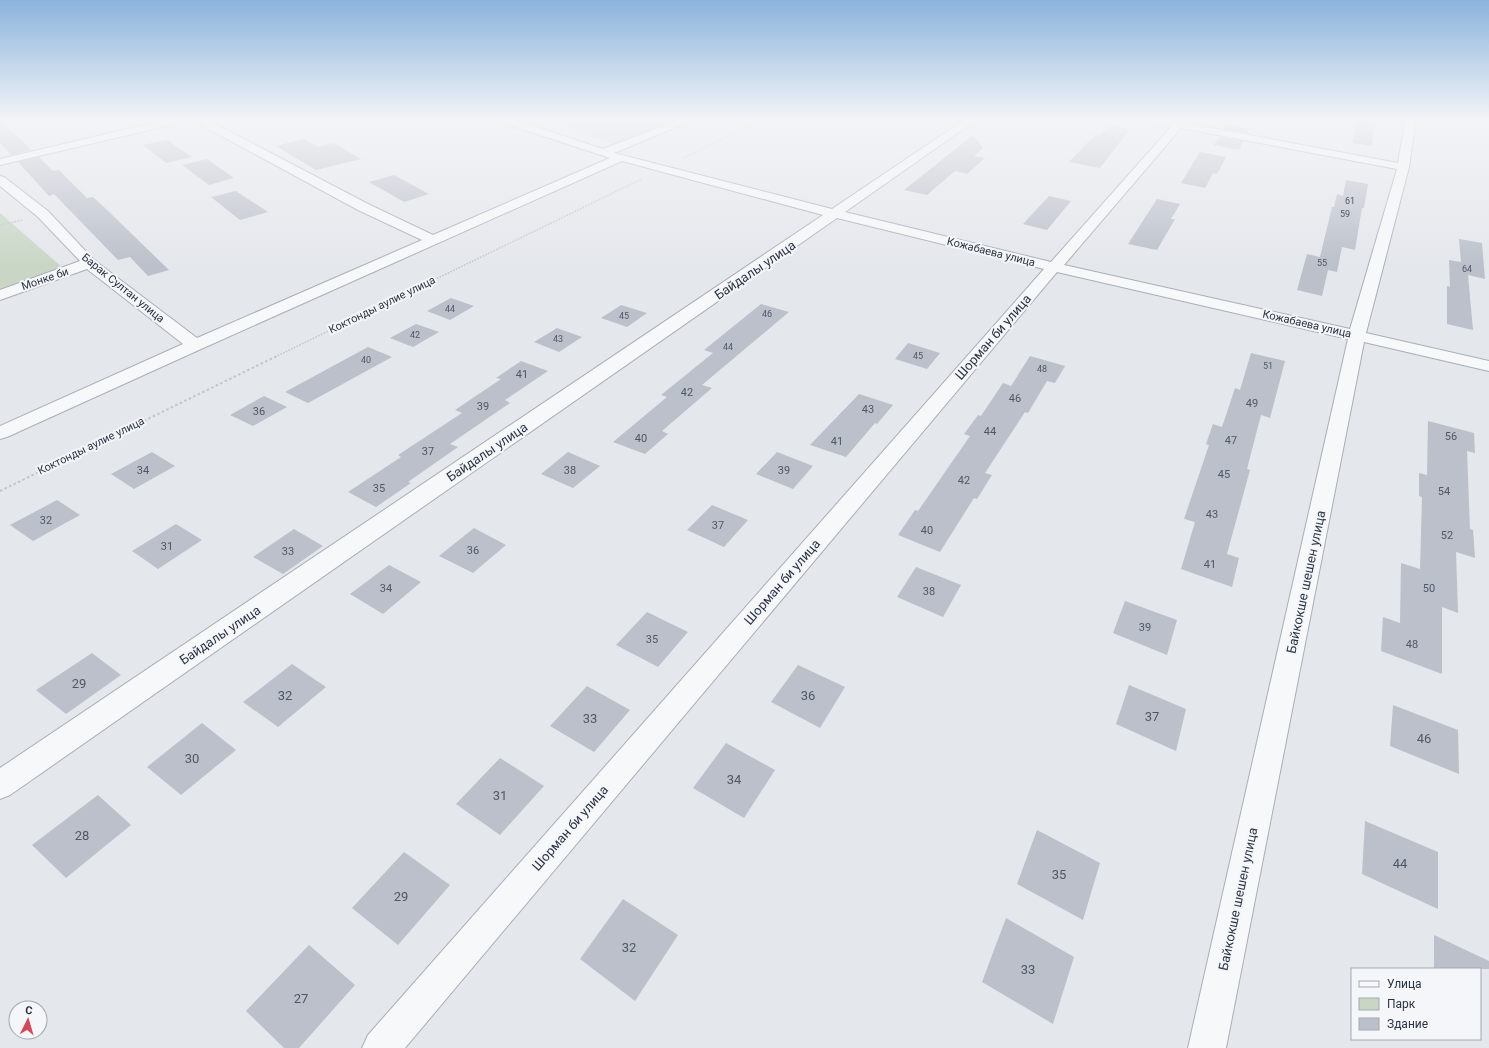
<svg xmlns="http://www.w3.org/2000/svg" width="1489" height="1048" font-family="Roboto,sans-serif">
  <rect width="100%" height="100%" fill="#e4e7ec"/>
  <path fill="#d2d6de" d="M539,118H679L614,144Z"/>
  <path fill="#c9d6c5" d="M0,213L64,269L0,290Z"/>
  <path fill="#bbc0ca" d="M1358,118H1376L1372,146L1352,143Z
    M0,119L31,150L11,155L0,143Z
    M1226,125L1249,129L1247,133L1224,129Z
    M1109,126L1130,129L1100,168L1069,162L1095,135L1099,136Z
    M973,135L983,148L974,156L985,158L967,174L955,171L927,195L904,190Z
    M1219,137L1243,141L1239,150L1214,145Z
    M304,139L318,147L334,143L361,159L316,170L276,146Z
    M167,140L192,157L166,163L143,145Z
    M1200,152L1226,157L1217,174L1213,173L1205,188L1181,183Z
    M39,157L53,171L59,170L87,198L93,197L104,207L169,270L148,276L130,257L118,260L54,194L49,196L18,162Z
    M207,159L234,178L209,185L182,165Z
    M394,175L429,194L404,202L369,182Z
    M1346,180L1368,184L1364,208H1362L1355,250L1342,247L1337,272L1328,270L1322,296L1297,290L1307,254L1320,257L1332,207H1334L1337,194L1343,196Z
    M236,191L268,212L240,220L211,197Z
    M1049,196L1071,201L1047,230L1023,224Z
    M1157,199L1180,204L1171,219H1175L1157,250L1128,244Z
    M1459,239L1482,243L1485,279L1468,275L1473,330L1447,324V286L1450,287L1449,260L1461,262Z
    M451,298L474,306L450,320L427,311Z
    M761,304L789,312L702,385L712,388L662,431L668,434L645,454L613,442L667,397L661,395L713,353L704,350Z
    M621,305L647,313L627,327L601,318Z
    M416,324L439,332L413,347L390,338Z
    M557,328L582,337L559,352L534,342Z
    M908,343L940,353L927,369L895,359Z
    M368,347L392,357L308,403L285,392Z
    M1251,353L1285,361L1270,418L1261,415L1247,469L1250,470L1227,554L1239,558L1232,587L1181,569L1195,522L1184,519L1209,445L1206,444L1213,424L1222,427L1235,388L1240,390Z
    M1030,356L1065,366L1055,383L1047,381L1028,413L1025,412L985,473L992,475L977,499L974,498L940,552L898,535L915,510L918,511L970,436L964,434L978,415L981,416L1003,383L1011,386Z
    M521,361L548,371L505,400L510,403L450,444L458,447L408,482L411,483L376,507L348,492L401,457L398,455L462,413L455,410L501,379L496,378Z
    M859,394L893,405L877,424L875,423L846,457L810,445Z
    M264,396L287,407L253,426L230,415Z
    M1428,421L1474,433L1475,453L1467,451L1470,529L1473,530L1475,558L1456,552L1458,613L1442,607V674L1381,651L1383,617L1400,623L1401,563L1420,569L1422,497L1419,496V473L1427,475Z
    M152,452L175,466L134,489L111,474Z
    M568,452L600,466L573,488L541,474Z
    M777,452L813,466L793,489L756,474Z
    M57,500L80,515L33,541L10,525Z
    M712,505L748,520L724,547L687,530Z
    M176,524L202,540L158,569L132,551Z
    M474,528L506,545L473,573L439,556Z
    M294,529L323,546L283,574L253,557Z
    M389,565L421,582L383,614L350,594Z
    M916,567L961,585L943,617L897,597Z
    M1125,601L1177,620L1167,655L1113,633Z
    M647,612L688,632L658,667L616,645Z
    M92,653L121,675L66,714L36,690Z
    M292,664L326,687L278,727L243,702Z
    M798,665L845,687L820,728L771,702Z
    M1129,685L1186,709L1176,751L1116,724Z
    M587,686L630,710L594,752L550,726Z
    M1393,705L1458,730L1459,774L1390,746Z
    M202,723L236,750L181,795L147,767Z
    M726,743L775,770L744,818L693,788Z
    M500,758L544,786L500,835L456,804Z
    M98,795L131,825L66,878L32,845Z
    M1365,821L1438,852V909L1362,874Z
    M1037,830L1100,863L1083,920L1017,884Z
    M404,852L450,885L398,945L352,908Z
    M623,899L678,935L635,1001L580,959Z
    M1006,918L1074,957L1053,1024L982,982Z
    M1434,935L1489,961V969H1434Z
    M309,945L355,985L299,1048H284L246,1011Z"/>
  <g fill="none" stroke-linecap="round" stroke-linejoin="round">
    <g stroke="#a9aeb7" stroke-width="2">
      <path id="minor" d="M174,118H204L368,204L433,235L610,158L494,120L493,118H509L603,149L683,118H698L614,153L832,209L967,118H979L845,212L1051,262L1171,127L1142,121L1137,118H1161L1176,121L1178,118H1189L1185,123L1398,163L1406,118H1416L1409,167L1366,333L1489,361V371L1364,342L1226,1048H1188L1348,339L1057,272L405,1048H362L368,1035L1044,269L837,218L10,795L0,799V768L823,215L622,161L201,349L7,437L0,439V426L183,344L87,269L0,300V290L80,261L38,217L0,186V176L4,177L48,211L94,260L197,338L422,240L358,210L192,120L0,165V159ZM1181,128L1397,169L1350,329L1064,265Z"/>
    </g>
    <path stroke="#c2c5cb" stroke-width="1.5" stroke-dasharray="1.5 1.5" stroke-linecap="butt" d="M684,158L765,118
      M0,225L23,220
      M275,357L642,179"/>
    <path stroke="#c2c5cb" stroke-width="2" stroke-dasharray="2.5 2.5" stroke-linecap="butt" d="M0,491L277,356"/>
    <use href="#minor" fill="#f7f8fa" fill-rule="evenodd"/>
  </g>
  <linearGradient id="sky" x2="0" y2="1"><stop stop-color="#8bb4dd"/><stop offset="0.45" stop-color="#f3f4f6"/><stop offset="1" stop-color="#f3f4f6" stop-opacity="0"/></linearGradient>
  <rect width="1489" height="265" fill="url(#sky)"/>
  <g text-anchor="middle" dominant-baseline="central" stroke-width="4" stroke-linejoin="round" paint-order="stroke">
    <g font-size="9" fill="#4f5766">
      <text x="1350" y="201">61</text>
      <text x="1345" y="214">59</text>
      <text x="1322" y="263">55</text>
      <text x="1467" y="269">64</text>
      <text x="450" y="309">44</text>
      <text x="767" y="314">46</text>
      <text x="624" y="316">45</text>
      <text x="415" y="335">42</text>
      <text x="558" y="339">43</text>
      <text x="728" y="347">44</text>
      <text x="918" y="356">45</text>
      <text x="366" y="360">40</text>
      <text x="1268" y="366">51</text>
      <text x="1042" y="369">48</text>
    </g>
    <g font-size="11" fill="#2b3445" stroke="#f4f6f9">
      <text transform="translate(991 252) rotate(14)">Кожабаева улица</text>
      <text transform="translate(45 279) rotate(-19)">Монке би</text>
      <text transform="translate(123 288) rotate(39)">Барак Султан улица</text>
      <text transform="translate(382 305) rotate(-26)">Коктонды аулие улица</text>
      <text transform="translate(1307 324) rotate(13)">Кожабаева улица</text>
      <text transform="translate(91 446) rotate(-26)">Коктонды аулие улица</text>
    </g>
    <g font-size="11" fill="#4f5766">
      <text x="522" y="374">41</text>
      <text x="687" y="392">42</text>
      <text x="1015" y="398">46</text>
      <text x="1252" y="403">49</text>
      <text x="483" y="406">39</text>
      <text x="868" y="409">43</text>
      <text x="259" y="411">36</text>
      <text x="990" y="431">44</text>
      <text x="1451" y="436">56</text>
      <text x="641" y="438">40</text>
      <text x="1231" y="440">47</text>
      <text x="837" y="441">41</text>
      <text x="428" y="451">37</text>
      <text x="143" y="470">34</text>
      <text x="570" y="470">38</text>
      <text x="784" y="470">39</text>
      <text x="1224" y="474">45</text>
      <text x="964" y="480">42</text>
      <text x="379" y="488">35</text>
      <text x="1444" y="491">54</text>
      <text x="1212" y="514">43</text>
      <text x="46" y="520">32</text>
      <text x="718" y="525">37</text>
      <text x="927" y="530">40</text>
      <text x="1447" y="535">52</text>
      <text x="167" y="546">31</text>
      <text x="473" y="550">36</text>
      <text x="288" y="551">33</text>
      <text x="1210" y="564">41</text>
      <text x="386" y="588">34</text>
      <text x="1429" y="588">50</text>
      <text x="929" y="591">38</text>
      <text x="1145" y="627">39</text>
      <text x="652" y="639">35</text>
      <text x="1412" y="644">48</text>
    </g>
    <g font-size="13" fill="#2b3445" stroke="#f4f6f9">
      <text transform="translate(755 270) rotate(-34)">Байдалы улица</text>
      <text transform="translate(993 337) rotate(-49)">Шорман би улица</text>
      <text transform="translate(487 452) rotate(-34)">Байдалы улица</text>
      <text transform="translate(782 582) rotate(-49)">Шорман би улица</text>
      <text transform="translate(1306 582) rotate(-78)">Байкокше шешен улица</text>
      <text transform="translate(220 635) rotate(-34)">Байдалы улица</text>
      <text transform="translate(570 828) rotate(-49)">Шорман би улица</text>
      <text transform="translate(1238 899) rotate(-78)">Байкокше шешен улица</text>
    </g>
    <g font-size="13" fill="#4f5766">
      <text x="79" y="683">29</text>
      <text x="285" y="695">32</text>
      <text x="808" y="695">36</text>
      <text x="1152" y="716">37</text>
      <text x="590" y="718">33</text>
      <text x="1424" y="738">46</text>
      <text x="192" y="758">30</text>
      <text x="734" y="779">34</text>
      <text x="500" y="795">31</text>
      <text x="82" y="835">28</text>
      <text x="1400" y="863">44</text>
      <text x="1059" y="874">35</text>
      <text x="401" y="896">29</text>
      <text x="629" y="947">32</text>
      <text x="1028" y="969">33</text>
      <text x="301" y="998">27</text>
    </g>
  </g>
  <rect x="1351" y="968" width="130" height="72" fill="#f4f6f9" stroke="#a4a8b1"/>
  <rect x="1359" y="981" width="20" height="6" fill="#f7f8fa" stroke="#a4a8b1"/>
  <text x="1387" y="988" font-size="12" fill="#2b3445">Улица</text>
  <rect x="1359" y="998" width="20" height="12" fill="#c9d6c5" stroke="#a4a8b1"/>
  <text x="1387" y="1008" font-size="12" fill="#2b3445">Парк</text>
  <rect x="1359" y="1018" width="20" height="12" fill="#bbc0ca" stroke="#a4a8b1"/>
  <text x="1387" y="1028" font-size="12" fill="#2b3445">Здание</text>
  <g transform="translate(28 1020) rotate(5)"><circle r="19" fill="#f4f6f9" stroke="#a4a8b1"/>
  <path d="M0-3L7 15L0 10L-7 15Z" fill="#d1495b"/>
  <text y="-6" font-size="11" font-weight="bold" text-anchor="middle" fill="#2b3445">С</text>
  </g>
</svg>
